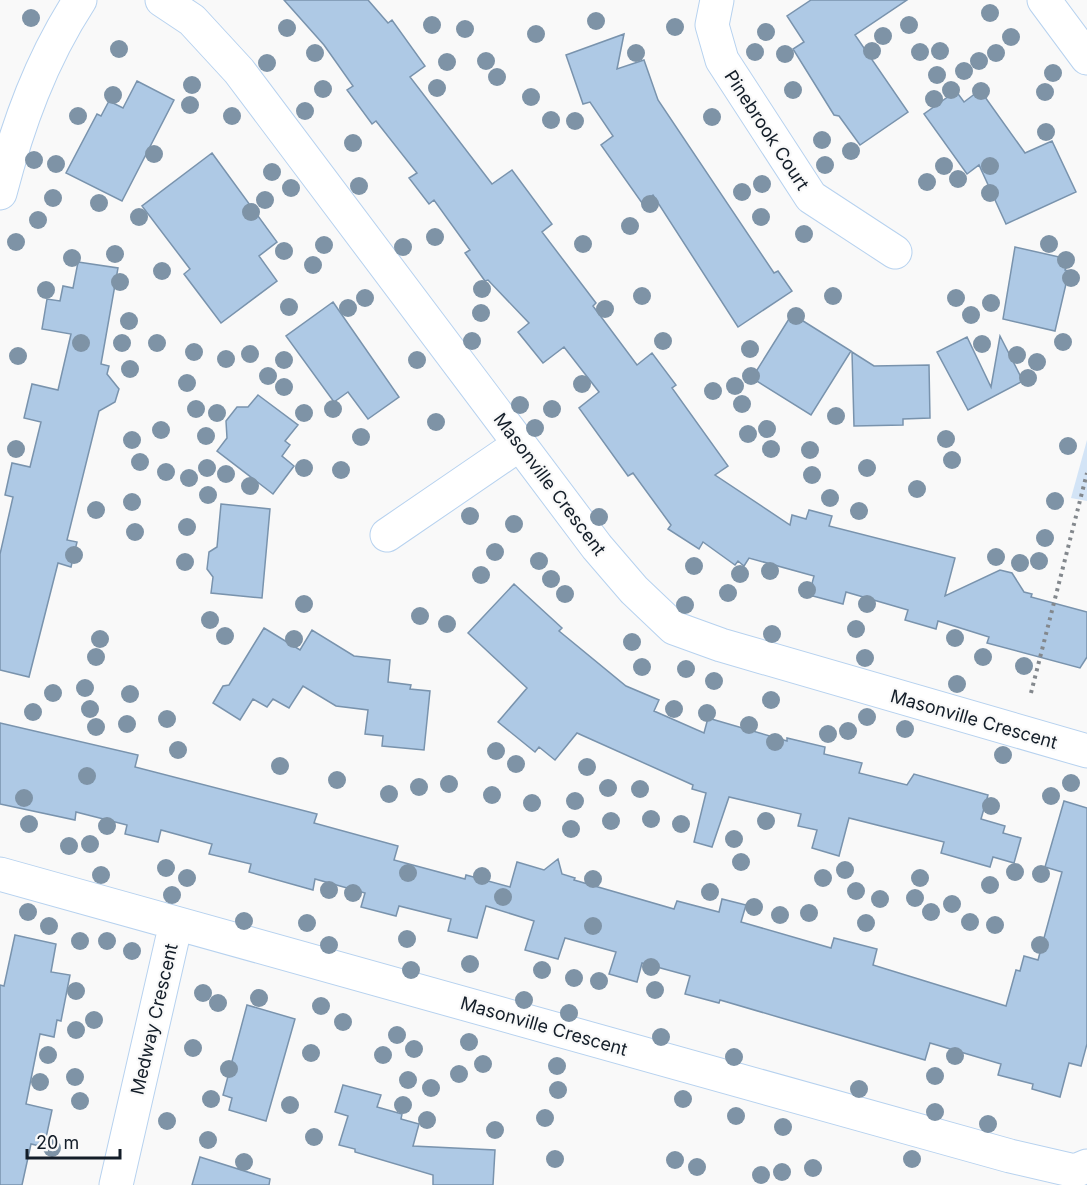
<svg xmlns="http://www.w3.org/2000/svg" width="1087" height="1185" font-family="Inter,sans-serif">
  <rect width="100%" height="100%" fill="#f9f9f9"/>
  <path fill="#d3e4f6" d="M1087,440V501L1071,498Z"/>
  <path fill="#aec9e5" stroke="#7993ad" stroke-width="1.5" d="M284,0H368L388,23L392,20L425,66L410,77L492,184L512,170L552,224L542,232L596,303L593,306L637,365L652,353L676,385L672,388L728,466L715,475L790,525L792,515L806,519L809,510L832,516L829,526L955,558L945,596L1000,570L1012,573L1024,592L1032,594L1031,597L1087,612V657L1080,668L987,643L989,637L938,621L936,629L905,620L908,610L846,592L843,604L809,595L814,576L749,558L744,566L738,561L735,565L703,542L699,549L668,529L671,525L633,473L628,476L579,408L599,392L564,347L543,363L518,332L529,323L488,280L485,281L465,253L470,250L434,200L429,204L409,178L417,173L376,121L372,124L347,90L353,86L324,45Z
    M811,0H907L855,35L908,112L860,145L839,116L834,115L793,49L804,42L787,16Z
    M624,34L617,69L644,60L658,100L774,273L778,271L792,291L738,327L653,195L642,203L601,145L613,136L590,102L583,104L566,55Z
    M137,81L174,100L122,201L66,173L97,114L101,116L109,101L123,108Z
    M980,90L1025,153L1052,141L1076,192L1006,224L979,165L967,174L924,114L956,91L964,102Z
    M212,153L277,242L259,256L277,281L221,323L184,274L190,269L142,206Z
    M1015,247L1068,259L1065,270L1069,271L1055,331L1003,319Z
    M78,262L118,268L101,364L109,366L107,374L119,389L115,402L99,411L67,540L77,542L71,567L58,563L29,677L0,670V554L13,497L5,495L12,463L30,467L41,422L24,418L32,384L58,390L71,334L42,329L47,299L60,301L63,286L73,288Z
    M333,302L399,397L368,419L348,392L334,402L286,336Z
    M792,314L851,351L811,415L752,378Z
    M1000,336L1023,381L968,410L937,352L967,337L991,387Z
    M852,352L874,366L929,365L930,418L903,419V425L854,426Z
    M258,395L298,425L285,441L290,445L282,456L294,466L273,494L217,451L227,438L226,421L237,407H248Z
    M221,504L270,509L262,598L211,593L213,577L207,569L209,552L217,547Z
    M514,584L562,628L559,631L626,686L659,700L654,711L704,733L708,718L787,741V738L825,747L824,754L862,763L859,773L907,785L914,774L988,795L981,819L1005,826L1003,833L1021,838L1014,863L993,857L990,867L941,853L944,842L849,818L839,856L812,848L817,830L798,826L801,814L729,797L712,847L694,842L706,793L692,789L693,785L577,733L555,760L539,747L535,752L498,722L527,688L468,633Z
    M264,628L300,650L312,630L354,656L390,660L388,682L411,685L410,689L430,691L424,750L382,746L383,736L365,734L368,710L336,706L303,686L289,708L273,699L267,707L253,699L240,720L213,703L223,686L229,685Z
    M0,723L138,755L135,767L317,814L314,823L398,846L394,860L465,879L466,875L510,887L517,862L544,870L558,859L562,874L575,878L574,880L674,909L677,901L719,912L722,899L746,905L741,922L831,948L834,938L877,949L873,965L1006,1006L1016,970L1020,971L1024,956L1038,960L1062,872L1045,867L1064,801L1087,808V1044L1081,1066L1069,1063L1060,1097L1032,1089L1033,1084L998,1075L1001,1064L930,1043L925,1060L720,1000L719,1003L685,994L690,976L642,963L637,982L609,974L616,952L565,938L558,959L525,950L534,921L486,906L477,938L448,931L451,919L399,906L396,916L361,907L365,893L315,879L313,890L249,872L251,864L209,854L212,844L161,830L158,842L125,834L127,825L76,812L75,820L0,804Z
    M15,935L56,944L51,972L70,975L61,1021L57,1020L54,1037L40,1034L26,1104L52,1110L44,1147L31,1144L22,1185H0V985L4,986Z
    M247,1005L295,1019L266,1121L229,1110L232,1098L223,1095Z
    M343,1085L381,1095L377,1107L402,1114L401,1119L419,1124L413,1146L495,1150L493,1185H433V1175L355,1152V1149L339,1145L348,1116L335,1112Z
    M200,1157L270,1179L269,1185H192Z"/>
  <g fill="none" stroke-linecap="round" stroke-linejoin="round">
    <g stroke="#b7d2ef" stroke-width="35">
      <path id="street" d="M162,0L192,20L239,71L597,547L634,590L674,628L721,645L1087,751
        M717,0L712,25L722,60L811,197L895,252
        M1044,0L1087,58
        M387,535L520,444
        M0,874L1010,1156L1075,1171L1087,1166
        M116,1185L176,923"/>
    </g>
    <g stroke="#b7d2ef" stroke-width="35">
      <path id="secondary" d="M0,193C18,124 41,60 80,0"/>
    </g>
    <path stroke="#83888d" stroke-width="4" stroke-dasharray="3 4.5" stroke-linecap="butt" d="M1031,693L1087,473"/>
    <use href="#street" stroke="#fff" stroke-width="33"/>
    <use href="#secondary" stroke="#fff" stroke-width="33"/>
  </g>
  <g fill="#7e93a6">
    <circle cx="990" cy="13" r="9"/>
    <circle cx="31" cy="18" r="9"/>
    <circle cx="596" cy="21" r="9"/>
    <circle cx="432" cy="25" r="9"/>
    <circle cx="909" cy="25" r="9"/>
    <circle cx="675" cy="27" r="9"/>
    <circle cx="287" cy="28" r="9"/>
    <circle cx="465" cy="29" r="9"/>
    <circle cx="766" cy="32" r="9"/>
    <circle cx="536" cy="34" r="9"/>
    <circle cx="883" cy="36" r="9"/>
    <circle cx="1011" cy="37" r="9"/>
    <circle cx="119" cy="49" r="9"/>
    <circle cx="872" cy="51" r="9"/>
    <circle cx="940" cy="51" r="9"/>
    <circle cx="755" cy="52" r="9"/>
    <circle cx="920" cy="52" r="9"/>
    <circle cx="315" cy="53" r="9"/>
    <circle cx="636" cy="53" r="9"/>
    <circle cx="996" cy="53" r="9"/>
    <circle cx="785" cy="54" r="9"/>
    <circle cx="486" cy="61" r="9"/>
    <circle cx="979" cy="61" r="9"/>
    <circle cx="447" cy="62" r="9"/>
    <circle cx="267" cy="63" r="9"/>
    <circle cx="964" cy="71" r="9"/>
    <circle cx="1053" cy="73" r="9"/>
    <circle cx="937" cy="75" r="9"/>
    <circle cx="497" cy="77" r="9"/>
    <circle cx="192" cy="85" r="9"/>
    <circle cx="437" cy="88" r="9"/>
    <circle cx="323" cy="89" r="9"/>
    <circle cx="793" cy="90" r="9"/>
    <circle cx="951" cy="90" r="9"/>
    <circle cx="981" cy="91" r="9"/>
    <circle cx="1045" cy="92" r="9"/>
    <circle cx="113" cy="95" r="9"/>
    <circle cx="531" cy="97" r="9"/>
    <circle cx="934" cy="99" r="9"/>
    <circle cx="190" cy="105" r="9"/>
    <circle cx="305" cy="111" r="9"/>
    <circle cx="78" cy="116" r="9"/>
    <circle cx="232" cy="116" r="9"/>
    <circle cx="712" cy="117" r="9"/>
    <circle cx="551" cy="120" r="9"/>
    <circle cx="575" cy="121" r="9"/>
    <circle cx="1046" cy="132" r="9"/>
    <circle cx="822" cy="140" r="9"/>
    <circle cx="353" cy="143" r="9"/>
    <circle cx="851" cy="151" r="9"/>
    <circle cx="154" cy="154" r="9"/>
    <circle cx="34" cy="160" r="9"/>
    <circle cx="56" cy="164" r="9"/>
    <circle cx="825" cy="165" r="9"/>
    <circle cx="944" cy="166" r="9"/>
    <circle cx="990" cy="166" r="9"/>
    <circle cx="272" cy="172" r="9"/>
    <circle cx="958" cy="179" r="9"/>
    <circle cx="927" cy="182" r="9"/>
    <circle cx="762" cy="184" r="9"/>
    <circle cx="359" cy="186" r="9"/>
    <circle cx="291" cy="188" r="9"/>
    <circle cx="742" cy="192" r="9"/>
    <circle cx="990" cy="193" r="9"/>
    <circle cx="53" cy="198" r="9"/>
    <circle cx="265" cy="200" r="9"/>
    <circle cx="99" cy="203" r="9"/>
    <circle cx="650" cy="204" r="9"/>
    <circle cx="251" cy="212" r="9"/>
    <circle cx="139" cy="217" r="9"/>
    <circle cx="761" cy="217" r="9"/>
    <circle cx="38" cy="220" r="9"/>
    <circle cx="630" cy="226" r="9"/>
    <circle cx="804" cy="234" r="9"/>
    <circle cx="435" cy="237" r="9"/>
    <circle cx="16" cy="242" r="9"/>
    <circle cx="583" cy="244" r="9"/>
    <circle cx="1049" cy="244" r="9"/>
    <circle cx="324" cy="245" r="9"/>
    <circle cx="403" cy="247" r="9"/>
    <circle cx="284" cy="251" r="9"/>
    <circle cx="115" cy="254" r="9"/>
    <circle cx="72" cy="258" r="9"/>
    <circle cx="1066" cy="260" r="9"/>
    <circle cx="313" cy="265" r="9"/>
    <circle cx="162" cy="271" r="9"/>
    <circle cx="1071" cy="278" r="9"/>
    <circle cx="120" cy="282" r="9"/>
    <circle cx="482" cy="289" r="9"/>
    <circle cx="46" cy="290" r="9"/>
    <circle cx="642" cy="296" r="9"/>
    <circle cx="833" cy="296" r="9"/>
    <circle cx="365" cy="298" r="9"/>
    <circle cx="956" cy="298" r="9"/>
    <circle cx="991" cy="303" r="9"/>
    <circle cx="289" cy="307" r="9"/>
    <circle cx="348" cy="308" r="9"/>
    <circle cx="605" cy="309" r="9"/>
    <circle cx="481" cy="313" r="9"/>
    <circle cx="971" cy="315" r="9"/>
    <circle cx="796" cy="316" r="9"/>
    <circle cx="129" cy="321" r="9"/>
    <circle cx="472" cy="341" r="9"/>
    <circle cx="663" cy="341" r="9"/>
    <circle cx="1063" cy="342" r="9"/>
    <circle cx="81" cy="343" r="9"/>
    <circle cx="122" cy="343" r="9"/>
    <circle cx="157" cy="343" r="9"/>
    <circle cx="982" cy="344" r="9"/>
    <circle cx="750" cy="349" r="9"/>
    <circle cx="194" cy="352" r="9"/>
    <circle cx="250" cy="354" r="9"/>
    <circle cx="1017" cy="355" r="9"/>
    <circle cx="18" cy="356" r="9"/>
    <circle cx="226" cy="359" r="9"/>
    <circle cx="284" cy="360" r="9"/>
    <circle cx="417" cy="360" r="9"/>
    <circle cx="1037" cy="362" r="9"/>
    <circle cx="130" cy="369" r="9"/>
    <circle cx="268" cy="376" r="9"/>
    <circle cx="751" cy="376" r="9"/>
    <circle cx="1028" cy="378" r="9"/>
    <circle cx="187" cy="383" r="9"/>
    <circle cx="582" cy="384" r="9"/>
    <circle cx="735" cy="386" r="9"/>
    <circle cx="284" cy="387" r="9"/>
    <circle cx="713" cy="391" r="9"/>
    <circle cx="742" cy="404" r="9"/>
    <circle cx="520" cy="405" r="9"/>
    <circle cx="196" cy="409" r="9"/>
    <circle cx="333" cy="409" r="9"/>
    <circle cx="552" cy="409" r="9"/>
    <circle cx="217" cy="413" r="9"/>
    <circle cx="304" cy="413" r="9"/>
    <circle cx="836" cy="416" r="9"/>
    <circle cx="436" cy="422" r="9"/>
    <circle cx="535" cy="428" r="9"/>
    <circle cx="767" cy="429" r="9"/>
    <circle cx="161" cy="430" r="9"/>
    <circle cx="748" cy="434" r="9"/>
    <circle cx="206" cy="436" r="9"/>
    <circle cx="361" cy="437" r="9"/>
    <circle cx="946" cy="439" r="9"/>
    <circle cx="132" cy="440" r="9"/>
    <circle cx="1068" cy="446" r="9"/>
    <circle cx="16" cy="449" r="9"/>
    <circle cx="771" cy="449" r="9"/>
    <circle cx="810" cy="450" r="9"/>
    <circle cx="952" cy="460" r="9"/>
    <circle cx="140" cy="462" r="9"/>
    <circle cx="207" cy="468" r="9"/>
    <circle cx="304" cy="468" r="9"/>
    <circle cx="867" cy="468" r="9"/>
    <circle cx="341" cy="470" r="9"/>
    <circle cx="166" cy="472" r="9"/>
    <circle cx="226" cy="474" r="9"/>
    <circle cx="812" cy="475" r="9"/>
    <circle cx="189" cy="478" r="9"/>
    <circle cx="250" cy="486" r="9"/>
    <circle cx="917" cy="489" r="9"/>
    <circle cx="208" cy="495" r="9"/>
    <circle cx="830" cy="498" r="9"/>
    <circle cx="1055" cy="501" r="9"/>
    <circle cx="132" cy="502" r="9"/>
    <circle cx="96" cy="510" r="9"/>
    <circle cx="859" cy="511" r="9"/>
    <circle cx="470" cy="516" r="9"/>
    <circle cx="599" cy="517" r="9"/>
    <circle cx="514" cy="524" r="9"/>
    <circle cx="187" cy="527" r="9"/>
    <circle cx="135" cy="532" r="9"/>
    <circle cx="1045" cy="538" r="9"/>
    <circle cx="495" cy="552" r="9"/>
    <circle cx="74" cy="555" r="9"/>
    <circle cx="996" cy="557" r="9"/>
    <circle cx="539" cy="561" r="9"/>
    <circle cx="1039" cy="561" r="9"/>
    <circle cx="185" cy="562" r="9"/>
    <circle cx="1020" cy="563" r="9"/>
    <circle cx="694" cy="566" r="9"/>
    <circle cx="770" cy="571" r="9"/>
    <circle cx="740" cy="574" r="9"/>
    <circle cx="481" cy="575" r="9"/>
    <circle cx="551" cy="579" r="9"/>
    <circle cx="807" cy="590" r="9"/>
    <circle cx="728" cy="593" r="9"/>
    <circle cx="565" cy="594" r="9"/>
    <circle cx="304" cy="604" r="9"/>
    <circle cx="867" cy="604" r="9"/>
    <circle cx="685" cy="605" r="9"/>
    <circle cx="420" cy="616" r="9"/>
    <circle cx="210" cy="620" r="9"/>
    <circle cx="447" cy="624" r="9"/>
    <circle cx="856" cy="629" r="9"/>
    <circle cx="772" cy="634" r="9"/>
    <circle cx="225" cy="636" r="9"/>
    <circle cx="955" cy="638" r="9"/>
    <circle cx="100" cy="639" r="9"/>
    <circle cx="294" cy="639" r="9"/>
    <circle cx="632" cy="642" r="9"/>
    <circle cx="96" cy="657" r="9"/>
    <circle cx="983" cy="657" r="9"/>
    <circle cx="865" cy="658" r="9"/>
    <circle cx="1024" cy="666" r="9"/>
    <circle cx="642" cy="667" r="9"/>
    <circle cx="686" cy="669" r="9"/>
    <circle cx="714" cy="681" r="9"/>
    <circle cx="957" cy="684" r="9"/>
    <circle cx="85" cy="688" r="9"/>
    <circle cx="53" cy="693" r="9"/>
    <circle cx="130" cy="694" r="9"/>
    <circle cx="771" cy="700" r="9"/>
    <circle cx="90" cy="709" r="9"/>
    <circle cx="674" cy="709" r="9"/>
    <circle cx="33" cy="712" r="9"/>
    <circle cx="707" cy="713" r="9"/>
    <circle cx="867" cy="717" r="9"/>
    <circle cx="167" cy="719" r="9"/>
    <circle cx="127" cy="724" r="9"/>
    <circle cx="749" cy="725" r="9"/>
    <circle cx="96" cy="727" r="9"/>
    <circle cx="905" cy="729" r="9"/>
    <circle cx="848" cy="731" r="9"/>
    <circle cx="828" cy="734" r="9"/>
    <circle cx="775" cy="742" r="9"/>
    <circle cx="178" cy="750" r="9"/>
    <circle cx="496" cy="751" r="9"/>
    <circle cx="1003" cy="755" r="9"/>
    <circle cx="516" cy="764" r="9"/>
    <circle cx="280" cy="766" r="9"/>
    <circle cx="587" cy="767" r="9"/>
    <circle cx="87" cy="776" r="9"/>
    <circle cx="337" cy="780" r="9"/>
    <circle cx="1071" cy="783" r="9"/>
    <circle cx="449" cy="784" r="9"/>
    <circle cx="419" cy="787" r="9"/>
    <circle cx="608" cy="788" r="9"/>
    <circle cx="640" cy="789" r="9"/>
    <circle cx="389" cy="794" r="9"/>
    <circle cx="492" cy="795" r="9"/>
    <circle cx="1051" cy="796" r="9"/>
    <circle cx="24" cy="798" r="9"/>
    <circle cx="575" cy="801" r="9"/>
    <circle cx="532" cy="803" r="9"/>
    <circle cx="991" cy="806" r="9"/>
    <circle cx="651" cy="819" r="9"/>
    <circle cx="611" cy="821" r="9"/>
    <circle cx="766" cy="821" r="9"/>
    <circle cx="29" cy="824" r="9"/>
    <circle cx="681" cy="824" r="9"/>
    <circle cx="107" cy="826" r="9"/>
    <circle cx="571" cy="829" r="9"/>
    <circle cx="734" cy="839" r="9"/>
    <circle cx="90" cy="844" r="9"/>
    <circle cx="69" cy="846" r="9"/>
    <circle cx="741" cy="862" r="9"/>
    <circle cx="166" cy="868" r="9"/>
    <circle cx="845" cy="870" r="9"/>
    <circle cx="1015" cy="872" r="9"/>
    <circle cx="408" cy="873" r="9"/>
    <circle cx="1041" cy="874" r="9"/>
    <circle cx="101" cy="875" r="9"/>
    <circle cx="482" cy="876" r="9"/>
    <circle cx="187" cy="878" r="9"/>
    <circle cx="823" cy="878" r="9"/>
    <circle cx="920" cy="878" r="9"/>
    <circle cx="593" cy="879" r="9"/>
    <circle cx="990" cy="885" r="9"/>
    <circle cx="329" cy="890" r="9"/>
    <circle cx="856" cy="891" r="9"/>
    <circle cx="710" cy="892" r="9"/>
    <circle cx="353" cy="893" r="9"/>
    <circle cx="172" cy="895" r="9"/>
    <circle cx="503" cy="897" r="9"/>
    <circle cx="915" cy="898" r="9"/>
    <circle cx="880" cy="899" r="9"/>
    <circle cx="952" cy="904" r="9"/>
    <circle cx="754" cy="907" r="9"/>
    <circle cx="28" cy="912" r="9"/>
    <circle cx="931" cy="912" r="9"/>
    <circle cx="809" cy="913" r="9"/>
    <circle cx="780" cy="915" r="9"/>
    <circle cx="244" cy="921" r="9"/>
    <circle cx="970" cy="922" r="9"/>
    <circle cx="307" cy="923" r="9"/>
    <circle cx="866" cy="923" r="9"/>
    <circle cx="995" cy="925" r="9"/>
    <circle cx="49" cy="926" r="9"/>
    <circle cx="593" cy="926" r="9"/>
    <circle cx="407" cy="939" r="9"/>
    <circle cx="80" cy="941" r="9"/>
    <circle cx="107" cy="941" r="9"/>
    <circle cx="329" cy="945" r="9"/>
    <circle cx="1040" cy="945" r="9"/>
    <circle cx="132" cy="951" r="9"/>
    <circle cx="470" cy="964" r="9"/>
    <circle cx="651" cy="967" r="9"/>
    <circle cx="411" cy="970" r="9"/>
    <circle cx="542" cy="970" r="9"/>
    <circle cx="574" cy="978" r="9"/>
    <circle cx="599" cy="981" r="9"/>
    <circle cx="655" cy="990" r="9"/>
    <circle cx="76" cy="991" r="9"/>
    <circle cx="203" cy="993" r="9"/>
    <circle cx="259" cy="998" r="9"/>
    <circle cx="524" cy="1000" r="9"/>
    <circle cx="218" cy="1003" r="9"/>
    <circle cx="321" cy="1006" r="9"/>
    <circle cx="569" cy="1013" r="9"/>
    <circle cx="94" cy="1020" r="9"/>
    <circle cx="343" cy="1022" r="9"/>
    <circle cx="76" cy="1030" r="9"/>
    <circle cx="397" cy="1035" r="9"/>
    <circle cx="661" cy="1037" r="9"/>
    <circle cx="469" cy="1042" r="9"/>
    <circle cx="193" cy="1048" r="9"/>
    <circle cx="414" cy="1049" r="9"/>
    <circle cx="311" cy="1053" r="9"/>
    <circle cx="48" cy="1055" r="9"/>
    <circle cx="383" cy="1055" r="9"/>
    <circle cx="955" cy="1056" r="9"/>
    <circle cx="734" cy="1057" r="9"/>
    <circle cx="483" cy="1064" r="9"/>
    <circle cx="557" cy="1066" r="9"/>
    <circle cx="229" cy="1069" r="9"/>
    <circle cx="459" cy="1074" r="9"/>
    <circle cx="935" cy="1076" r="9"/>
    <circle cx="75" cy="1077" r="9"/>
    <circle cx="408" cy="1080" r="9"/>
    <circle cx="40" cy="1082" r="9"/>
    <circle cx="431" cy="1088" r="9"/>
    <circle cx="859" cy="1089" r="9"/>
    <circle cx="558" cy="1090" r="9"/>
    <circle cx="211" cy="1099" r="9"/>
    <circle cx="683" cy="1099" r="9"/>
    <circle cx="80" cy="1101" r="9"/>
    <circle cx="290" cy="1105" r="9"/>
    <circle cx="403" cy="1105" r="9"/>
    <circle cx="935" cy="1112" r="9"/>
    <circle cx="736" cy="1116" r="9"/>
    <circle cx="545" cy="1118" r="9"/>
    <circle cx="427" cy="1120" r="9"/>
    <circle cx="167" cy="1121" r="9"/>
    <circle cx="988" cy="1124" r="9"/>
    <circle cx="783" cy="1127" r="9"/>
    <circle cx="495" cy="1130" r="9"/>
    <circle cx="314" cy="1137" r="9"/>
    <circle cx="208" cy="1140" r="9"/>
    <circle cx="52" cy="1148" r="9"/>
    <circle cx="555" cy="1159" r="9"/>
    <circle cx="912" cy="1159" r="9"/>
    <circle cx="675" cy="1160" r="9"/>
    <circle cx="244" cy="1162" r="9"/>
    <circle cx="697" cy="1167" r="9"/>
    <circle cx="813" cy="1168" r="9"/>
    <circle cx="782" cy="1172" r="9"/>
    <circle cx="761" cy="1175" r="9"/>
  </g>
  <g text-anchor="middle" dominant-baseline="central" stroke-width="4.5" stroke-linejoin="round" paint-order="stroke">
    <g font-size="18" fill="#131d28" stroke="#f9f9f9">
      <text transform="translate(767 130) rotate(57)">Pinebrook Court</text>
      <text transform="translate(550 484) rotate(53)">Masonville Crescent</text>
      <text transform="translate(974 719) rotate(16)">Masonville Crescent</text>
      <text transform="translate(154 1019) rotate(-77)">Medway Crescent</text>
      <text transform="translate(544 1026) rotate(16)">Masonville Crescent</text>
    </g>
  </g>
  <path d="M27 1149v9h93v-9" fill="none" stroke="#131d28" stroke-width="3"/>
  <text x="36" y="1149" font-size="18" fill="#131d28" stroke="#f9f9f9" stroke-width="4.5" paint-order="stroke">20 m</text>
</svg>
